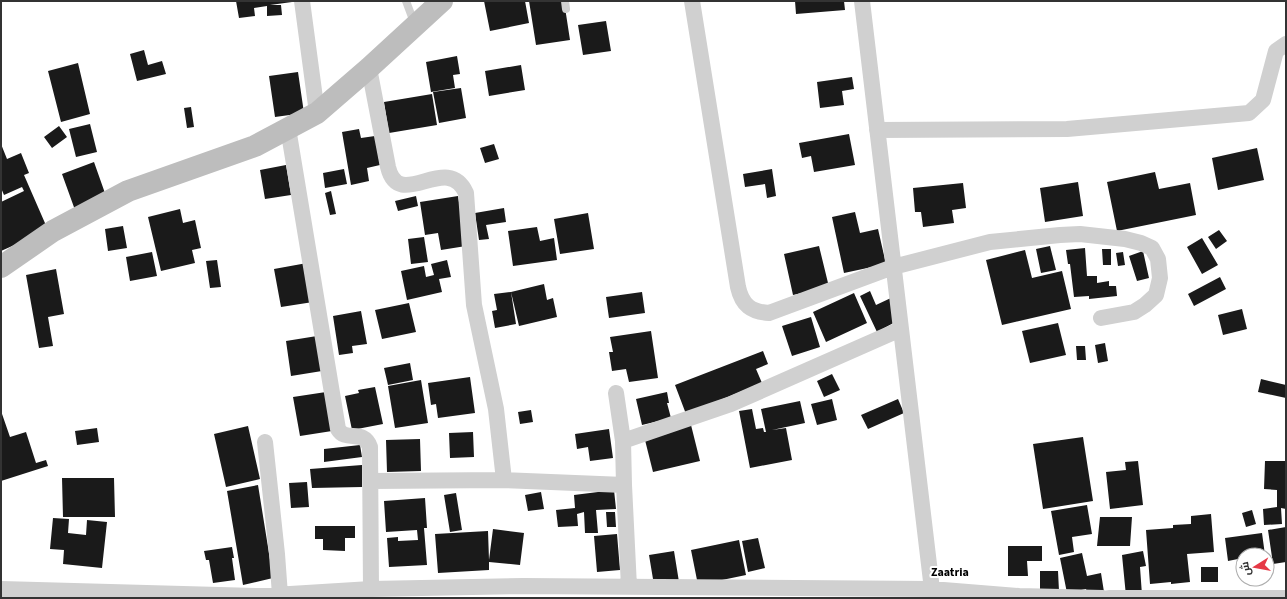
<svg xmlns="http://www.w3.org/2000/svg" width="1287" height="599" font-family="'Source Sans 3',Cairo,sans-serif">
  <rect width="100%" height="100%" fill="#fff"/>
  <path fill="#1a1a1a" d="M236,1H292V2L270,5H281L282,15L267,16V6L254,8L255,16L239,18Z
    M484,1H525L529,23L490,31Z
    M529,1H564L570,40L536,45Z
    M795,1H844L845,10L796,14Z
    M606,21L611,51L583,55L578,25Z
    M144,50L148,65L162,61L166,74L137,81L130,54Z
    M457,56L460,74L453,75L455,88L431,92L426,62Z
    M78,63L90,114L61,122L48,71Z
    M521,65L525,90L489,96L485,71Z
    M298,72L304,113L275,117L269,76Z
    M852,77L854,89L842,91L844,105L820,108L817,82Z
    M461,88L466,118L439,123L433,92Z
    M432,94L437,125L389,133L384,102Z
    M191,107L194,127L187,128L184,108Z
    M90,124L97,152L76,157L69,129Z
    M59,126L67,137L52,148L44,137Z
    M359,129L361,138L375,136L380,165L367,168L369,181L351,185L342,132Z
    M849,134L855,165L814,172L811,156L802,158L799,143Z
    M1,144L7,159L21,153L29,173L24,175L48,230L1,251V202L24,191L22,187L4,195L1,188Z
    M494,144L499,159L485,163L480,148Z
    M1257,148L1264,180L1218,190L1212,158Z
    M94,162L106,196L75,210L62,174Z
    M286,165L291,195L265,199L260,170Z
    M344,169L347,184L325,188L323,173Z
    M772,169L776,196L767,198L765,184L745,187L743,174Z
    M1155,172L1159,189L1190,183L1196,215L1117,231L1107,182Z
    M1078,182L1083,216L1045,222L1040,188Z
    M963,183L966,208L952,210L954,223L923,227L921,212H915L913,188Z
    M331,191L336,214L330,215L325,193Z
    M416,196L418,206L398,211L395,201Z
    M458,196L466,246L441,250L438,233L425,235L420,202Z
    M504,208L506,222L486,225L489,239L479,240L475,213Z
    M180,209L183,223L195,220L201,248L192,250L195,263L161,271L148,217Z
    M855,212L860,233L878,229L886,264L844,273L832,217Z
    M588,213L594,249L560,254L554,219Z
    M123,226L127,248L108,251L105,229Z
    M537,227L540,241L554,238L557,260L513,266L508,231Z
    M1219,230L1227,241L1216,249L1208,237Z
    M424,237L428,262L411,264L408,239Z
    M1202,238L1218,265L1202,274L1187,247Z
    M819,246L829,287L793,295L784,254Z
    M1050,246L1056,270L1041,273L1036,249Z
    M1085,248L1087,276H1097V283L1109,281V286H1116L1117,296L1089,299V296L1074,297L1070,264H1068L1066,250Z
    M1102,249H1111V265H1103Z
    M1025,250L1032,278L1062,271L1071,309L1002,325L986,260Z
    M1143,251L1149,278L1137,281L1129,256Z
    M152,252L157,276L130,281L126,257Z
    M1123,252L1125,265L1118,266L1116,253Z
    M217,260L221,287L210,288L206,261Z
    M447,260L451,277L439,279L442,292L407,300L401,271L424,266L426,277L434,275L431,264Z
    M307,263L313,302L281,307L274,269Z
    M56,269L64,314L48,317L53,346L39,348L26,275Z
    M1220,277L1226,289L1194,306L1188,294Z
    M544,284L547,300L553,298L557,317L519,326L511,292Z
    M870,291L876,305L893,297L897,321L877,332L860,296Z
    M511,292L516,324L495,328L492,311L497,310L494,294Z
    M642,292L645,313L609,318L606,297Z
    M854,293L867,323L826,342L813,312Z
    M409,303L416,332L382,339L375,310Z
    M1242,309L1247,329L1223,335L1218,315Z
    M361,311L367,344L352,346L353,353L339,355L333,316Z
    M811,317L820,347L792,356L782,326Z
    M1058,323L1066,355L1030,363L1022,331Z
    M651,331L658,378L629,382L626,369L612,371L609,352H613L610,337Z
    M317,336L322,371L291,376L286,341Z
    M1105,343L1108,361L1098,363L1095,345Z
    M1076,346H1085L1086,360H1077Z
    M763,351L768,364L756,369L762,383L686,414L675,385Z
    M410,363L413,380L388,385L384,368Z
    M832,374L840,390L824,397L817,381Z
    M470,377L475,413L438,418L436,404L431,405L428,383Z
    M1261,379L1286,385V398L1258,392Z
    M421,380L428,423L395,428L388,386Z
    M375,387L383,424L352,430L345,396L359,393L358,390Z
    M326,392L332,431L300,436L293,397Z
    M667,392L669,403H667L671,418L642,425L636,399Z
    M832,399L837,420L817,425L811,404Z
    M898,399L904,413L868,429L861,415Z
    M800,401L805,423L772,430L786,428L792,460L750,468L739,411L752,409L756,429L763,428L764,432H766L761,409Z
    M531,410L533,422L520,424L518,412Z
    M1,411L10,437L26,432L36,463L46,460L48,466L1,481Z
    M691,425L700,461L653,472L644,436Z
    M248,426L260,479L226,487L214,434Z
    M97,428L99,442L77,445L75,431Z
    M609,429L613,458L590,461L588,447L577,449L575,434Z
    M473,432L474,457L450,458L449,433Z
    M1083,437L1093,501L1043,509L1033,444Z
    M420,439L421,471L387,472L386,440Z
    M360,445L362,457L324,462V449Z
    M1138,461L1143,505L1110,509L1106,472L1126,470L1125,462Z
    M1265,461H1286V509L1281,508L1282,524L1264,525L1263,509L1277,507V490L1264,489Z
    M362,465V487L312,488L310,469Z
    M62,478H114L115,517H63Z
    M307,482L309,507L291,508L289,483Z
    M258,485L273,578L243,585L227,491Z
    M614,490L616,509L596,510L598,533H585L584,512L577,514L578,526L558,527L556,510L575,508L574,495Z
    M541,492L544,509L528,511L525,495Z
    M456,493L462,530L450,532L444,495Z
    M425,498L427,528H424L427,565L389,567L387,538L398,537V541L418,540L417,530L386,532L384,501Z
    M1087,505L1092,534L1072,537L1074,552L1059,555L1051,511Z
    M1252,510L1256,524L1246,527L1242,513Z
    M606,512H615L616,527H607Z
    M1211,514L1214,552L1187,554L1190,582L1171,584V582L1150,584L1146,530L1173,528V525L1191,524V516Z
    M1100,517H1132L1130,546H1097Z
    M53,518L69,519L68,533L86,535L87,520L107,522L102,568L63,564L64,550L50,549Z
    M315,526H355V538H345V551L323,550V539H315Z
    M1286,527V562L1273,564L1268,530Z
    M493,529L524,533L520,565L489,562V570L438,573L435,534L488,531L489,560Z
    M1262,533L1265,555H1243V558L1228,561L1225,538Z
    M617,534L620,570L597,572L594,536Z
    M758,538L765,568L748,572L742,541Z
    M739,540L746,575L698,585L691,550Z
    M1008,546H1042V561H1027L1028,576H1008Z
    M232,547L234,558H232L235,580L213,583L209,560H206L204,551Z
    M674,551L679,582L654,585L649,555Z
    M1143,551L1146,566L1140,567L1142,595L1126,596L1122,555Z
    M1082,553L1087,576L1101,573L1104,592L1088,595L1086,589L1067,593L1060,558Z
    M1201,567H1218V582H1201Z
    M1040,571H1058L1059,591H1040Z"/>
  <g fill="none" stroke-linecap="round" stroke-linejoin="round">
    <path stroke="#d0d0d0" stroke-width="8" d="M406,1L415,25
      M565,1L566,9"/>
    <path stroke="#d0d0d0" stroke-width="16" d="M302,1L317,113
      M692,1L738,287C742,305 751,312 769,313L893,267L990,242L1060,235L1080,234L1125,239L1141,243L1152,248L1158,259L1160,278L1156,295L1145,305L1134,312L1101,318
      M862,1L933,598
      M369,68L388,167C399,213 447,151 466,193L474,305L496,409L504,480
      M288,128L338,429C346,443 363,428 370,447L371,589
      M877,130L1067,129L1249,113L1263,100L1276,51L1286,44
      M616,393L623,441L624,485L629,587
      M623,441L731,404L901,329
      M265,442L277,554L280,595
      M371,481L504,480L624,485
      M1,589L258,596L371,589L523,586L931,589L1019,596L1103,598
      M1109,598H1286"/>
    <path stroke="#bdbdbd" stroke-width="22" d="M1,267L53,231L128,191L255,146L317,113L369,68L442,1"/>
  </g>
  <g text-anchor="middle" dominant-baseline="central" stroke-width="4" stroke-linejoin="round" paint-order="stroke">
    <g font-size="12" font-weight="bold" fill="#000" stroke="#fff">
      <text x="950" y="572">Zaatria</text>
    </g>
  </g>
  <rect width="1287" height="599" fill="none" stroke="#333333" stroke-width="4"/>
  <g transform="translate(1255 567) rotate(259)"><circle r="19" fill="#ffffff" stroke="#adadad"/>
  <path d="M0-3L7 15L0 10L-7 15Z" fill="#e63946"/>
  <text y="-6" font-size="11" font-weight="bold" text-anchor="middle" fill="#333333">ش</text>
  </g>
</svg>
